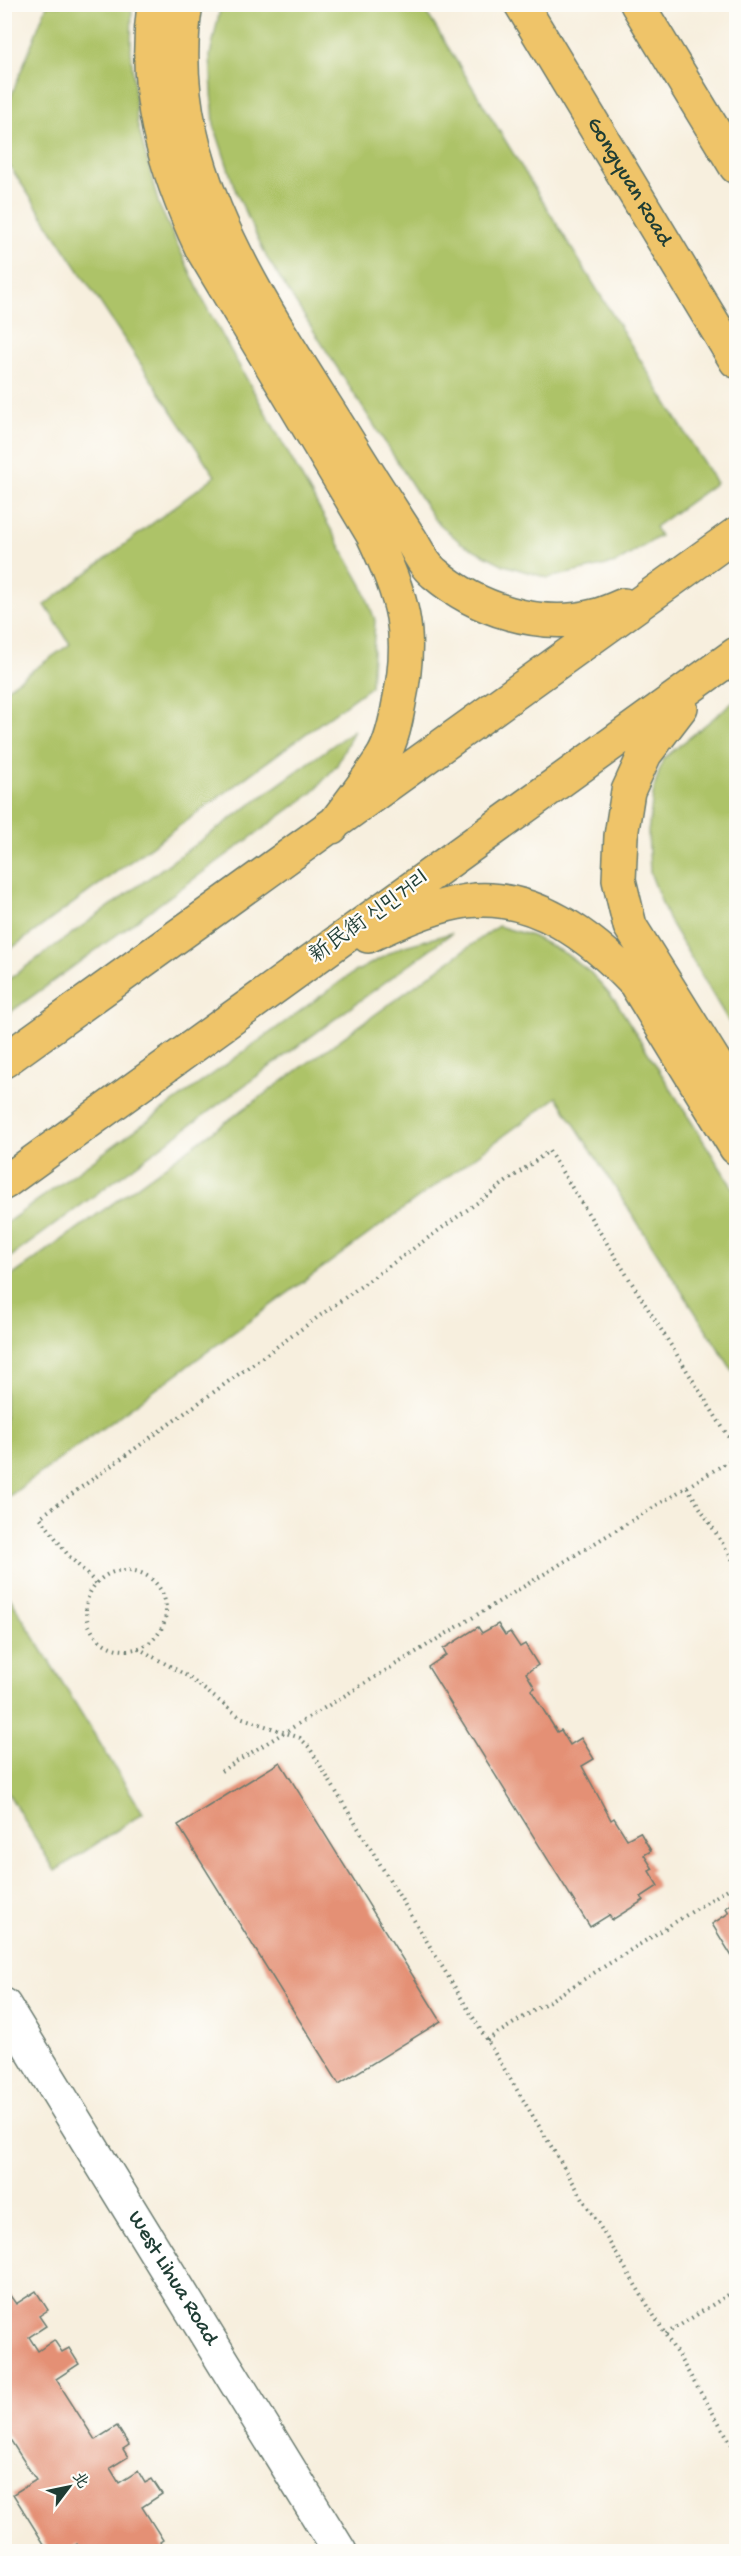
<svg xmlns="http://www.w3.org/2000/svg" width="741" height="2556" font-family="'Gochi Hand','LXGW WenKai TC','Poor Story',sans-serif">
  <rect width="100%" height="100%" fill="#fdfcf7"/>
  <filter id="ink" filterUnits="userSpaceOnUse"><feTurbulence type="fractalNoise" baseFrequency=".0167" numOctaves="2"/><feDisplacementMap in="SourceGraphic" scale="12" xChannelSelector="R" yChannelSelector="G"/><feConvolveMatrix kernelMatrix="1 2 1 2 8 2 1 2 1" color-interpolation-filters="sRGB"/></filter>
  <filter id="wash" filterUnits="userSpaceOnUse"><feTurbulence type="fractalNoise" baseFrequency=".008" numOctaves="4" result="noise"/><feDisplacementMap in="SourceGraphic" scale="24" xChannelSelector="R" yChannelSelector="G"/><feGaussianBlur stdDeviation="1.35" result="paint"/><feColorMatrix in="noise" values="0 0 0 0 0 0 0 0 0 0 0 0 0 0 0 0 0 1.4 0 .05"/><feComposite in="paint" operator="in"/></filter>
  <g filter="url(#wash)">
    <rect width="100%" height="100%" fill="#f7efde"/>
    <path fill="#adc368" stroke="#66804e" stroke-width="1.5" d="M47,5H132L131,50L137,122L159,205L207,308L362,585L375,620L371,686L5,953V690L70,644L45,605L215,476L5,159V112Z
      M221,5H422L716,483L655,527L660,536L616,563L548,578L504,565L461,543L434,519L267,258L236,192L214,125L210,55Z
      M736,700V1034L668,919L650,872L648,832L654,788L663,759Z
      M354,730L337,765L312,793L5,1016V982Z
      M498,926L532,936L566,954L591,973L617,1003L736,1193V1376L557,1097L5,1499V1281Z
      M452,933L5,1261V1224L350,975L401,947Z
      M5,1590L143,1813L55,1871L5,1788Z"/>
    <g id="blocks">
      <path fill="#e49075" d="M498,1624L505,1635L510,1632L520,1647L525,1644L538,1665L526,1673L535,1688L531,1690L557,1732L561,1730L570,1745L581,1738L594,1759L582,1766L611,1820L614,1818L627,1839L640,1832L651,1851L644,1855L653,1869L649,1871L658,1886L641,1897L644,1900L612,1920L609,1915L590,1927L428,1667L446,1655L443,1649L478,1627L482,1633Z
        M280,1762L441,2021L339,2084L178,1825Z
        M736,1901V1963L712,1924L729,1913L726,1908Z
        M4,2287L16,2304L36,2291L48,2310L39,2316L46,2326L29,2337L38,2351L54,2340L62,2352L69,2348L79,2364L56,2379L95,2440L117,2426L129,2445L123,2449L128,2457L110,2468L119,2483L138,2471L145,2483L152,2479L162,2494L142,2507L163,2540L160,2542L166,2552H82L77,2544L64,2552H49L13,2494L36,2480L4,2430Z"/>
    </g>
  </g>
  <g filter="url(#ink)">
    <use href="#blocks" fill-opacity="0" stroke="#6b7b70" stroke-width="1.5"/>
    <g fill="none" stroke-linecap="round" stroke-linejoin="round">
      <g stroke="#6b7b70" stroke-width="36">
        <g id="tertiary">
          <path id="s1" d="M4,2005L340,2552"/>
        </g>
      </g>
      <g stroke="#6b7b70" stroke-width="36">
        <g id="primary">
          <path id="s2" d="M521,4L736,361"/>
          <path d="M637,4L736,167"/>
        </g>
      </g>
      <g stroke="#6b7b70" stroke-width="36">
        <path id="trunk" d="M154,4C142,95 164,168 202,249L373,535C403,599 414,632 399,703C396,720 392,741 383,756C368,780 349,804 332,827
          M186,4C158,170 271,316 352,448C371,479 391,509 411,540C417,550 424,565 434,573C476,609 539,630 594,616C604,614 614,609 624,605
          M681,707L645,754L628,791L621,836L619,880L630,926L736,1096
          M368,936C397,922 435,905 467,901C533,892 593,938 635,983L736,1148
          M4,1061L736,534
          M4,1183L736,654"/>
      </g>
      <path stroke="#6b7b70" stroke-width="4" stroke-dasharray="1.5 4.5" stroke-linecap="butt" d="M687,1487L736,1565
        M86 1610a40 40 0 1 1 80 0a40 40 0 1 1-80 0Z
        M96,1583L68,1555L40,1517L549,1151L736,1449
        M138,1648L187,1676L240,1717L300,1738L309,1747L736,2451
        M221,1771L736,1457
        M487,2040L736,1884
        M666,2334L736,2290"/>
      <use href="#tertiary" stroke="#fff" stroke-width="33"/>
      <use href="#primary" stroke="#efc469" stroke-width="33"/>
      <use href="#trunk" stroke="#efc469" stroke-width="33"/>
    </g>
  </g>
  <g text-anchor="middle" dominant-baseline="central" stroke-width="4.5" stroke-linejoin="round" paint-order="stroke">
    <g font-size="22" fill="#1f3d34" stroke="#fdfcf7">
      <text stroke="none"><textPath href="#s2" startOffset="208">Gongyuan Road</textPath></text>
      <text transform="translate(370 918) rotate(-36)">新民街 신민거리</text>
      <text stroke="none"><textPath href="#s1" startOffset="321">West Lihua Road</textPath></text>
    </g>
  </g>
  <rect width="741" height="2556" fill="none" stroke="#fdfcf7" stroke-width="24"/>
  <g transform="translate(69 2487) rotate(58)" stroke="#fdfcf7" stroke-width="4.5" paint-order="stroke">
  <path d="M0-4.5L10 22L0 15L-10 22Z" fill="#1f3d34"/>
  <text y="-9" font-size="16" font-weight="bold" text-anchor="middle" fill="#1f3d34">北</text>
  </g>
</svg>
